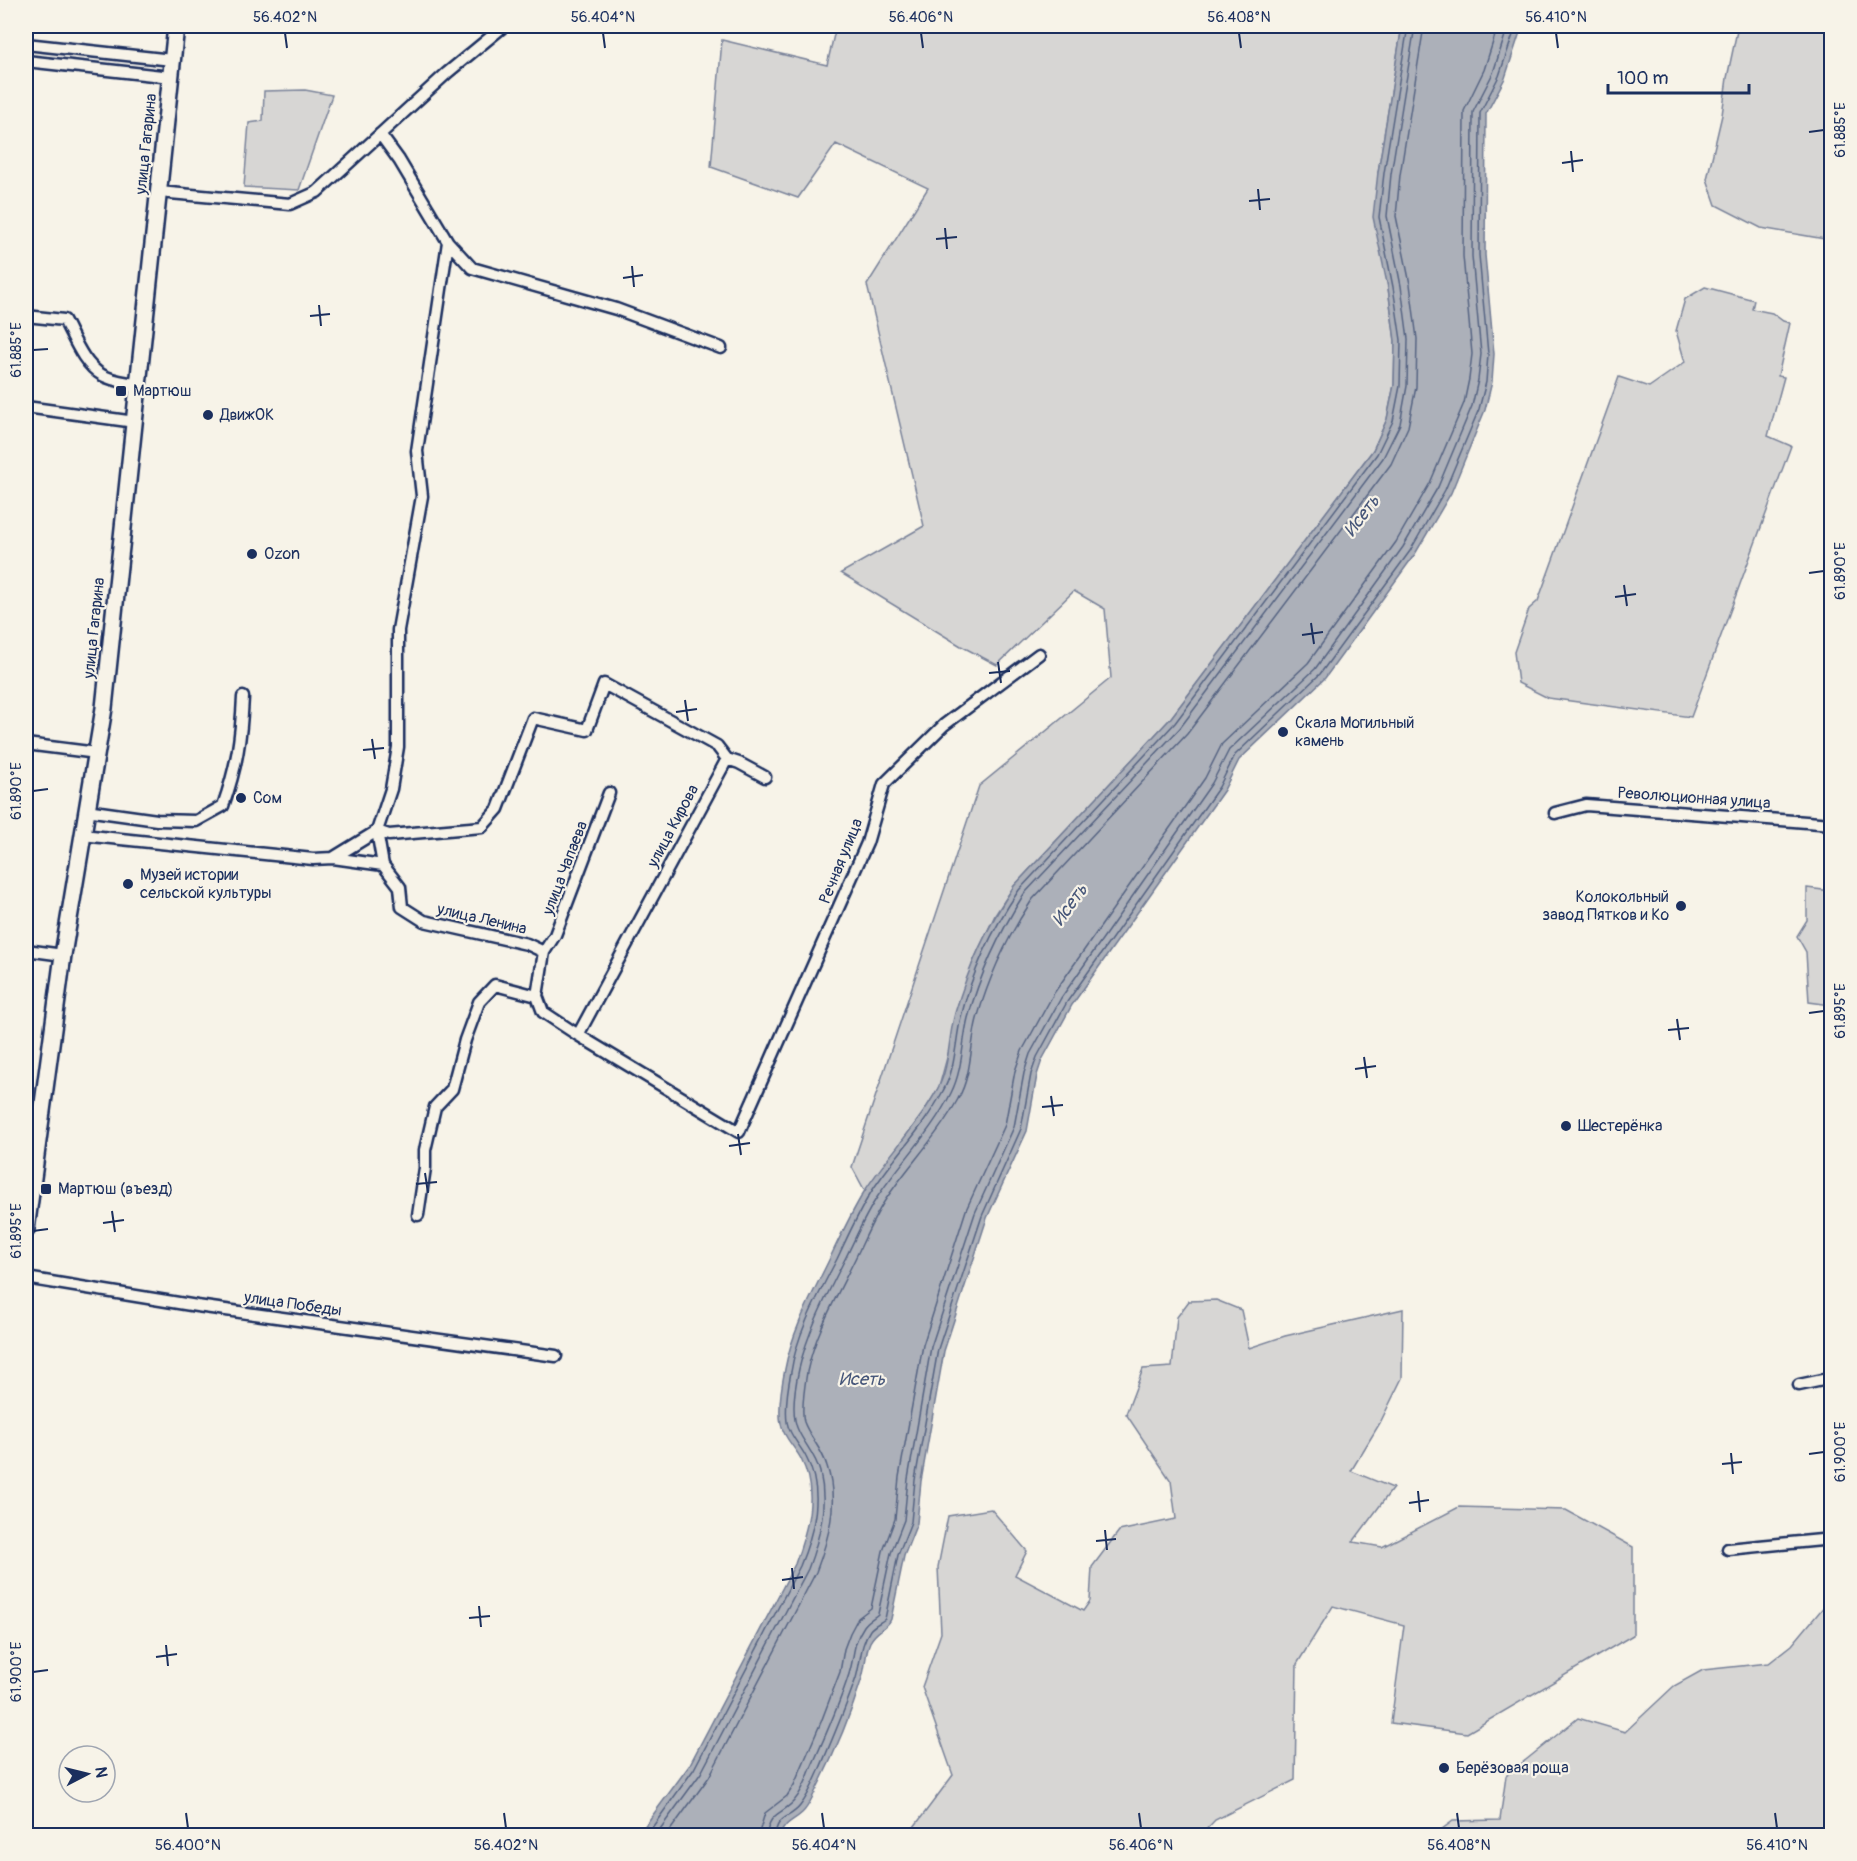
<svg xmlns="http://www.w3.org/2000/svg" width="1857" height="1861" font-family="Pangolin,sans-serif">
  <rect width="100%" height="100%" fill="#f7f3e8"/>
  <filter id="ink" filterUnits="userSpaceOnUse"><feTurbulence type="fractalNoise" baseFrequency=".0167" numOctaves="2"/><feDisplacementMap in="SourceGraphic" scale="12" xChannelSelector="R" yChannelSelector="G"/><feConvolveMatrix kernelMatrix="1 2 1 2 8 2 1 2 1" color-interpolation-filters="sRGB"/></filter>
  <g filter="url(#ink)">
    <path fill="#d7d6d4" stroke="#798299" stroke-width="1.5" d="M836,26H1402L1378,172L1388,288L1395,341L1394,385L1387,419L1373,450L1170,719L1014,886L995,915L973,962L939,1087L923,1113L865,1191L852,1167L979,786L1111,678L1105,609L1074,591L997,665L961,646L841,573L924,526L867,285L928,188L836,144L798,198L711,167L722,40L827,65Z
      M1738,26H1831V240L1761,228L1716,205L1707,179L1722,115L1727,78Z
      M305,90L332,95L299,190L244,187L249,123L263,121L264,91Z
      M1705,287L1754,300L1752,309L1772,313L1783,321L1790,323L1778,376L1784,377L1768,436L1791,446L1691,717L1548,698L1518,683L1514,652L1529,609L1538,601L1619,377L1649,387L1685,362L1676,331L1685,299Z
      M1807,888L1831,891V1005L1809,1002L1806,952L1797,936L1807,920Z
      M1216,1300L1241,1310L1249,1348L1285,1336L1403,1309L1402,1378L1380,1423L1351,1471L1393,1488L1353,1542L1382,1547L1459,1507L1566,1510L1633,1547V1635L1467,1733L1391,1723L1404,1625L1333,1606L1297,1664L1295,1780L1215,1820L1201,1835H908L953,1775L922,1687L941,1633L938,1567L948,1516L991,1509L1027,1551L1015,1575L1083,1611L1090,1601L1092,1567L1119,1531L1176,1519L1171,1481L1126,1414L1143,1369L1172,1367L1177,1317L1189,1301Z
      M1831,1598V1835H1434L1453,1821L1500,1820L1506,1776L1578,1718L1625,1732L1674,1686L1703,1670L1769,1663L1792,1645Z"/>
    <path fill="#acb0b9" stroke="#727c95" stroke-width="1.5" d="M1402,26H1522L1505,78L1486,114L1485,255L1494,354L1492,382L1485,410L1451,493L1415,554L1325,678L1239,760L1224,790L1072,1005L1042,1060L1037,1075L1027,1131L987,1218L944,1351L921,1481L917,1523L904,1556L891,1619C888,1628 876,1630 870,1642C865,1653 866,1665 862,1678C850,1717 833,1757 814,1794C811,1800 807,1809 802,1813C792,1822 785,1822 780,1835H638L689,1766L795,1564C807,1531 819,1493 801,1459C795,1447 783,1437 781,1424C778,1410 782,1384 785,1369C792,1331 812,1295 829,1260C840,1237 851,1213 864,1192C887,1156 918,1126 938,1088C950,1066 948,1038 955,1013C968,968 988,925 1014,886L1170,719L1373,450L1387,419L1394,385L1395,341L1388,288L1373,217L1378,172Z"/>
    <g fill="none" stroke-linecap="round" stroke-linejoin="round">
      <path stroke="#556382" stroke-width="1.5" d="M646,1836L694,1769L800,1566C814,1532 825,1492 806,1457C800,1445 789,1435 787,1422C785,1406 788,1387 791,1372C797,1332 819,1294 837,1259C847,1238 857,1215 870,1194C892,1159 923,1129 943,1091C956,1069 955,1041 961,1017C972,972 993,928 1019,890L1175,723L1377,454L1393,421L1400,386L1401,340L1393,287L1379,217L1384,173L1408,26
        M655,1836L701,1773L808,1569C820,1537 828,1506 820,1472C816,1456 806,1446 799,1432C790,1416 795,1387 799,1369C808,1330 828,1293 846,1257C856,1237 865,1215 878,1196C901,1162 933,1130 951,1093C963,1069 962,1042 968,1018C980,974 1000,932 1024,894L1180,728L1383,458L1400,424L1407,386L1408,339L1401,286L1387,216L1391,174L1415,26
        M666,1836L709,1777L816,1572C829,1538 839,1502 827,1466C822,1449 809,1436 804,1422C801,1411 805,1384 807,1372C815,1334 836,1298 853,1263C863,1243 872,1221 884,1202C907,1167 938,1136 958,1099C972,1075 970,1045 977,1019C989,977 1008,936 1032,900L1187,734L1391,464L1408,427L1416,387L1417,339L1410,284L1396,216L1400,175L1424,26
        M758,1836L765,1813L787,1796L794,1785L821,1722L840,1672L844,1649L850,1633L858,1618L871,1608L883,1551L895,1519L899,1477L923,1345L966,1210L1005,1125L1015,1071L1022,1051L1054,993L1205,778L1222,744L1308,663L1396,542L1430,483L1464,403L1469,379L1472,354L1463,256L1464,111L1484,70L1498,26
        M767,1836C768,1812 782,1815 794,1801C802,1792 807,1779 811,1768C825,1737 839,1706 849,1674C855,1655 852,1644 864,1626C868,1620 874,1618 878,1614L891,1553L904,1520L908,1479L931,1347L975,1213L1014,1127L1024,1073L1030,1054L1061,998L1212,783L1229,750L1315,669L1403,547L1438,487L1472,406L1478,380L1481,354L1472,256L1473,112L1493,73L1508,26
        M775,1836C777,1815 790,1819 800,1806C808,1796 813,1784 818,1773C831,1742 845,1710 856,1678C861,1661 860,1645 870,1630C874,1625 880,1623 885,1619L898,1555L911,1522L915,1480L938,1349L982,1216L1021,1129L1031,1074L1037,1057L1067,1002L1219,787L1235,755L1320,674L1410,551L1445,490L1479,409L1486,382L1488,354L1479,255L1480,113L1499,76L1516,26"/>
      <g stroke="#1b2f5e" stroke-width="15">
        <path id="street" d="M26,44L172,60
          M26,61L171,77
          M380,134L399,160L448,242L472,268L616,309L721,348
          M159,192L290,204L317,192L447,73L504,26
          M26,316L64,320C74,338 83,364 102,375C112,381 127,382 139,385
          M26,407L135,422
          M26,744L97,753
          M727,759L739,763L765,777
          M86,810L157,820L196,821L223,806C237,766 241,739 243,697
          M1555,813L1586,805L1832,824
          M82,835L313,859L333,858L383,865L400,887L402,907L424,921L527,944L544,952L537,996L543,1012L578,1035L739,1132L867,843L884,784L944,725L1039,654
          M333,858L377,831L389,835L482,827L498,809L533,718L587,730L604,684L717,746L727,759L578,1035
          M383,865L377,831L391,789L398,747V630L422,496L417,451L448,242
          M26,950L63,955
          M544,952L555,935L609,793
          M418,1215L425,1168V1150L435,1107L452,1089L465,1040L479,1002L495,985L537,996
          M26,1278L197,1306L556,1356
          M1799,1385L1832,1378
          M1728,1549L1832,1539"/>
      </g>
      <g stroke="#1b2f5e" stroke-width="20">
        <path id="secondary" d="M26,1230L63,955L104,708L176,26"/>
      </g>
      <use href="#street" stroke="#f7f3e8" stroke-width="10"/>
      <use href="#secondary" stroke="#f7f3e8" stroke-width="15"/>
    </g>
  </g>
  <path fill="none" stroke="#1b2f5e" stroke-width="2" d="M285,33L287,48M603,33L605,48M921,33L923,48M1239,33L1241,48M1556,33L1558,48M1809,132L1824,130M1571,151L1573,172M1562,163L1583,160M1258,189L1260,210M1249,201L1270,199M945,228L947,249M936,239L957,237M632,266L634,287M623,278L643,275M319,305L321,326M310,316L330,314M33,350L48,349M1809,573L1824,571M1624,585L1627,606M1615,597L1636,594M1311,623L1314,644M1302,635L1323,632M998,662L1001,683M989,673L1010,671M685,700L688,721M676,712L697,709M372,739L375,759M363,750L384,748M33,791L48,789M1809,1013L1824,1011M1677,1019L1680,1040M1668,1030L1689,1028M1364,1057L1367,1078M1355,1069L1376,1066M1051,1096L1054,1116M1042,1107L1063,1105M738,1134L741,1155M729,1146L750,1143M425,1173L428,1193M416,1184L437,1182M112,1211L115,1232M103,1223L124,1220M33,1231L48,1229M1731,1453L1733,1474M1809,1454L1824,1452M1722,1464L1742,1462M1418,1491L1420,1512M1409,1503L1429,1500M1105,1530L1107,1550M1096,1541L1116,1539M792,1568L794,1589M782,1580L803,1577M479,1606L481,1627M469,1618L490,1616M166,1645L168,1666M156,1657L177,1654M33,1672L48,1670M186,1813L188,1828M504,1813L506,1828M822,1813L824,1828M1139,1813L1141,1828M1457,1813L1459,1828M1775,1813L1777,1828"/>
  <g fill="#1b2f5e" stroke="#f7f3e8" stroke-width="2">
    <rect x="115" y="385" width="12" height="12" rx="3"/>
    <circle cx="208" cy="415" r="6"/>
    <circle cx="252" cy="554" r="6"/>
    <circle cx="1283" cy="732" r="6"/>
    <circle cx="241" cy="798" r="6"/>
    <circle cx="128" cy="884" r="6"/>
    <circle cx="1681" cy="906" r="6"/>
    <circle cx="1566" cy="1126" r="6"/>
    <rect x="40" y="1183" width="12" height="12" rx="3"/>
    <circle cx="1444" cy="1768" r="6"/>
  </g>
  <g text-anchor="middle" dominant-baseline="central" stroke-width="4.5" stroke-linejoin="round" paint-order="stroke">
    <g font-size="16" fill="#1b2f5e" stroke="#f7f3e8">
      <text transform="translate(146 144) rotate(-84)">улица Гагарина</text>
      <text transform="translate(94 628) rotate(-84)">улица Гагарина</text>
      <text transform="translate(1694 798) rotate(4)">Революционная улица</text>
      <text transform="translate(673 826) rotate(-62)">улица Кирова</text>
      <text transform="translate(841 861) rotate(-68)">Речная улица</text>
      <text transform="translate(565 868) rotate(-69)">улица Чапаева</text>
      <text transform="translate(482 919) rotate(13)">улица Ленина</text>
      <text transform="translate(293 1304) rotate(8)">улица Победы</text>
    </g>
    <g font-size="16" fill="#1b2f5e" stroke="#f7f3e8" text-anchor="start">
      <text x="133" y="391">Мартюш</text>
      <text x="220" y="415">ДвижОК</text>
      <text x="264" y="554">Ozon</text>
      <text x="1295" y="723">Скала Могильный<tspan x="1295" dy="18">камень</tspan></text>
      <text x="253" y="798">Сом</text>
      <text x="140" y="875">Музей истории<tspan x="140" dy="18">сельской культуры</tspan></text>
      <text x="1669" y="897" text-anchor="end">Колокольный<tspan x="1669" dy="18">завод Пятков и Ко</tspan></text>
      <text x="1578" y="1126">Шестерёнка</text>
      <text x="58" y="1189">Мартюш (въезд)</text>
      <text x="1456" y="1768">Берёзовая роща</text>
    </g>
    <g font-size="18" font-style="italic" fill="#465679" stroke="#f7f3e8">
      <text transform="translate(1362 516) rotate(-53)">Исеть</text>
      <text transform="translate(1070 905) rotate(-54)">Исеть</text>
      <text x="862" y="1379">Исеть</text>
    </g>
  </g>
  <rect width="1857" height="1861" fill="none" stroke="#f7f3e8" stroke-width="66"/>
  <g transform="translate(87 1774) rotate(83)"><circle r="28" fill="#f7f3e8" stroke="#9fa5b1" stroke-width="1.5"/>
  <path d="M0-4.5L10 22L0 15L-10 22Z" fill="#1b2f5e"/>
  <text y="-9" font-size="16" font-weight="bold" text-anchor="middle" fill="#1b2f5e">N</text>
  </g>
  <path d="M1608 84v9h141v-9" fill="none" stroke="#1b2f5e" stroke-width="3"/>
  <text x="1617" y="84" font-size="18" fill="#1b2f5e" stroke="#f7f3e8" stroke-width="4.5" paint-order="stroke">100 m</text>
  <rect x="33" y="33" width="1791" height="1795" fill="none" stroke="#1b2f5e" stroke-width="2"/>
  <g font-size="15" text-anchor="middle" fill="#1b2f5e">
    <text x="285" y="22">56.402°N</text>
    <text x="603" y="22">56.404°N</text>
    <text x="921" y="22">56.406°N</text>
    <text x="1239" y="22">56.408°N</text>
    <text x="1556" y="22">56.410°N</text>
    <text transform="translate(1840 130) rotate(-90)" y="5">61.885°E</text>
    <text transform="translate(16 350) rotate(-90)" y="5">61.885°E</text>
    <text transform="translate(1840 571) rotate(-90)" y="5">61.890°E</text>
    <text transform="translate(16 791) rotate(-90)" y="5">61.890°E</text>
    <text transform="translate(1840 1011) rotate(-90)" y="5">61.895°E</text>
    <text transform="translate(16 1231) rotate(-90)" y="5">61.895°E</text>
    <text transform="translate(1840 1452) rotate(-90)" y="5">61.900°E</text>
    <text transform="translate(16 1672) rotate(-90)" y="5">61.900°E</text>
    <text x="188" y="1850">56.400°N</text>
    <text x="506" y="1850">56.402°N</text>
    <text x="824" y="1850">56.404°N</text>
    <text x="1141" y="1850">56.406°N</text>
    <text x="1459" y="1850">56.408°N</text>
    <text x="1777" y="1850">56.410°N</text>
  </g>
</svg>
